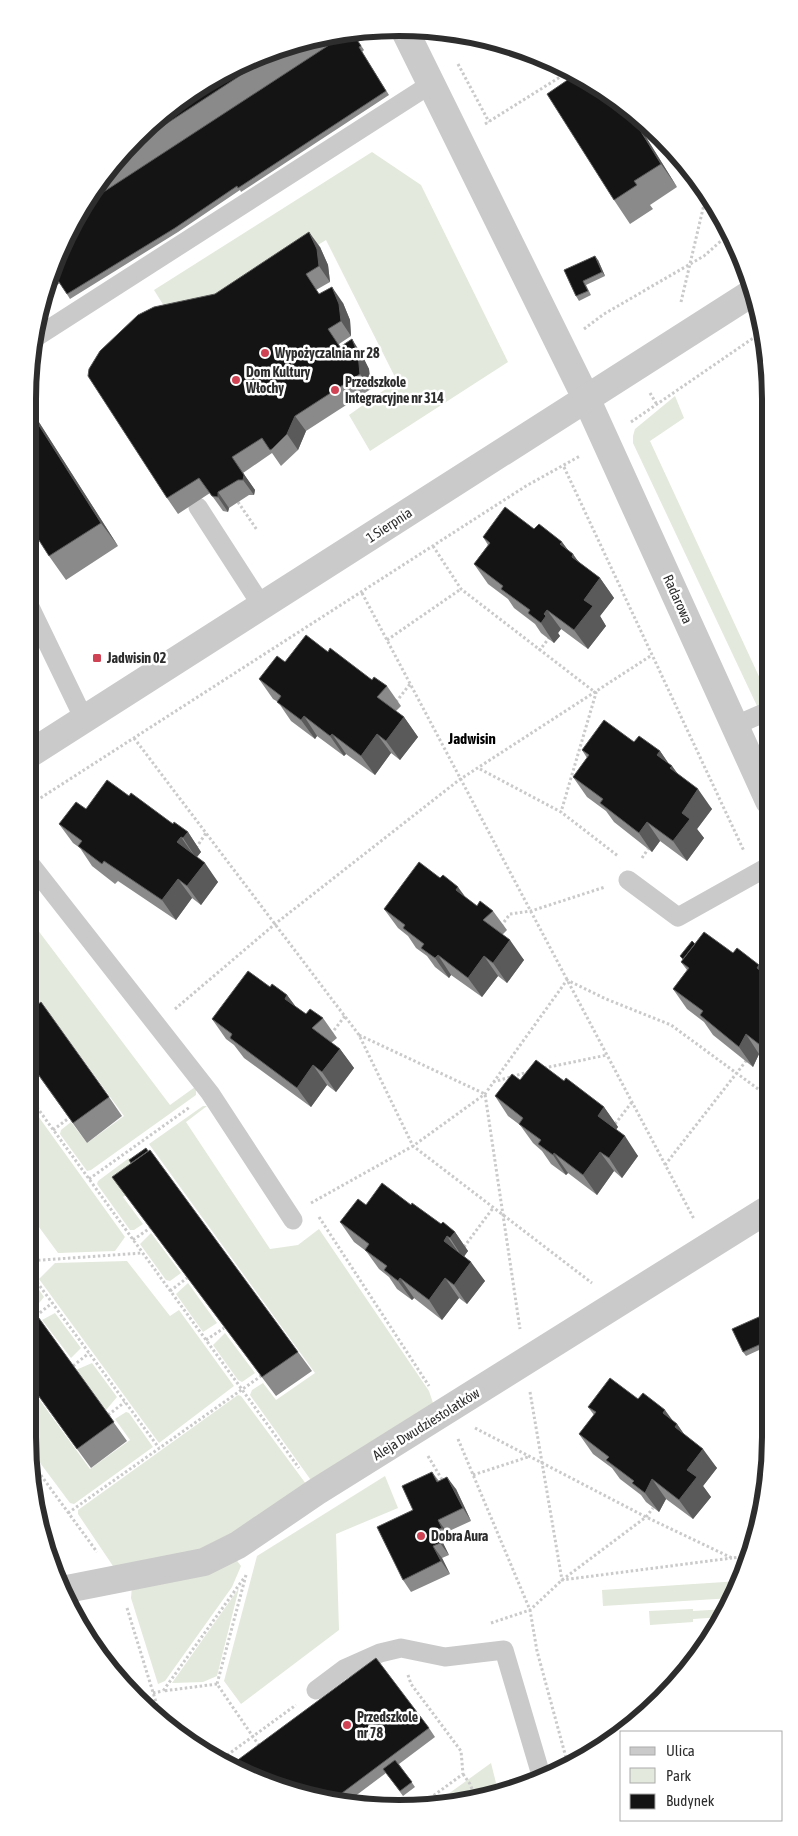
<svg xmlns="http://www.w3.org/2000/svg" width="798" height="1836" font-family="'Asap Condensed',sans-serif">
  <rect width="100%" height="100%" fill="#fff"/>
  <path fill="#e3e9dc" d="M372,152L421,185L508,362L370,451L349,415L397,381L326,240L230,299L164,306L154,290Z
    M675,396L684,418L650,441L768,696V704L758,708L633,443V436L635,429Z
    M34,925L170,1105L195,1087L196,1090V1095L91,1170L87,1171L60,1134L61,1130L71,1122L87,1143L124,1116L54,1020L28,1040V929Z
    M28,1102L125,1237L115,1251L58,1253L28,1212Z
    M203,1106H207L186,1122L270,1249L298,1245L319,1229L429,1391L436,1412L313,1483L250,1395L252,1390L263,1383L276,1400L315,1373L149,1144Z
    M129,1158L144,1181L123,1197L143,1224L134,1230H130L97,1184L98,1181Z
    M151,1233L181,1273L170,1281L166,1280L140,1244Z
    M127,1261L170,1316L179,1310L234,1386L159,1443L39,1279L55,1263Z
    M28,1274L44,1297L35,1308L28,1298Z
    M188,1283L217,1323L203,1332L176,1294Z
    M55,1313L81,1348L71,1358L42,1320Z
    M225,1333L255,1373L242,1382L238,1380L213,1345Z
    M92,1363L117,1397L106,1410L76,1370Z
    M28,1384L90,1469L130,1440L115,1419L126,1412L129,1413L153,1447L74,1504L70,1503L29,1448Z
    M238,1395L241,1396L309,1488L219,1548L127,1573L113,1566L78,1514V1510Z
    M385,1476L398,1508L336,1534L339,1630L241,1704L224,1681L257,1556Z
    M232,1554L241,1566L232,1587L165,1681L158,1684L131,1598L132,1586Z
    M740,1581L732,1598L603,1606L602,1590Z
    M239,1588L217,1676L203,1682L172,1683Z
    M693,1609V1611L727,1609L723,1617L693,1619V1622L650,1625L649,1611Z
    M694,1660L678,1682L677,1683L671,1674Z
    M491,1763L498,1791L471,1801L433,1805Z"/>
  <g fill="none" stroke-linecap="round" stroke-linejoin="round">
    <path stroke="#cacaca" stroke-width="3" stroke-dasharray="2.5 2.5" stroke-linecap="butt" d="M458,64L489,122
      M485,124L568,72
      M681,302L706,196
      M584,329L604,314L704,256L731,232
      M650,393L656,403
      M631,422L762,332
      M564,467L744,851
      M238,502L257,530
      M28,536L34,531
      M433,546L461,589L596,693L561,812
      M362,593L694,1219
      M387,640L461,589
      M539,651L549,638
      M396,702L410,684
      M134,738L359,1035L413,1146L592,1283
      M480,769L561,812L618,856
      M28,806L526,486L580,456
      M28,823L37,837
      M196,848L206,833
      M642,858L648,849
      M766,898L769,905
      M501,926L510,914L531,911L605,887
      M175,1009L275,924L459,780L652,655
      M331,1034L345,1016
      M359,1035L485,1094L520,1329
      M544,1068L607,1055
      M493,1082L528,1072
      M28,1085L39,1077
      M28,1095L299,1468
      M615,1124L632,1102
      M53,1130L69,1118
      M665,1165L746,1061
      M89,1179L190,1107
      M311,1203L413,1146L485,1094L567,980L606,999L671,1025L769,1097
      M319,1217L429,1386
      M133,1240L150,1228
      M464,1247L493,1208
      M28,1261L142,1253
      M28,1270L159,1448
      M170,1291L187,1278
      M36,1316L52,1303
      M206,1340L224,1328
      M73,1366L89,1353
      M530,1392L562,1580L732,1558
      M108,1415L125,1402
      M475,1428L646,1517L732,1558L751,1556
      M458,1439L530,1610L537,1651L568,1765
      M428,1456L444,1483
      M32,1463L97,1552
      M473,1475L528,1457
      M68,1513L261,1376
      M246,1575L217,1684L260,1747
      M127,1608L160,1715
      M491,1623L530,1610L562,1580L646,1517L653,1508
      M408,1675L411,1684L461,1751L463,1774L418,1807
      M217,1684L163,1691L244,1578
      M153,1693L163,1691
      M219,1761L296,1705
      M463,1774L470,1784L476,1799"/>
    <path stroke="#cacaca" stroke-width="19" d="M38,336L431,84
      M198,507L262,606
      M28,603L84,719
      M734,726L768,711
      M28,861L210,1093L293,1220
      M628,880L678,917L769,866
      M316,1690L344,1669L380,1653L401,1648L445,1657L504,1650L541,1775"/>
    <path stroke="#cacaca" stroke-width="28" d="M62,1590L204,1562L238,1545L316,1492L770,1208"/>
    <path stroke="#cacaca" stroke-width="28" d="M404,29L586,398L769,801"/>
    <path stroke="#cacaca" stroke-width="28" d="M28,755L750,294"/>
  </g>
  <path fill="#8a8a8a" d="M352,32L364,50L362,52L389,95L241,192L240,190L178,232L70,299L60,283L45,293L47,279L77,213L120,154L235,66L303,40Z
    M571,81L631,113L677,187L650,205L653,209L630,224L614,200Z
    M320,247L328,265L330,282L316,290L319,294L343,303L350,320L351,336L339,344L340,347L362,355L369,369L371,389L306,431L298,450L282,465L281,466L272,453L243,473L255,490L254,495H249L229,508L228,512L223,511L210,493L178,514L167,498L215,294Z
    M598,260L605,276L586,285L591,295L579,301L576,296L564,270Z
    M28,405L118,546L66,580L49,556Z
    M534,529L562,542L568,550L580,563L600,578L614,598L600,616L606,626L588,649L561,629L558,633L560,636L554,643L541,633L535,624L514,608L508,599L488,584L474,564L488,545L483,537Z
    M328,652L372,680L387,686L401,706L396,711L404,717L418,737L400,760L391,753L375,775L346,754L344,756L317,736L315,739L291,721L278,702L273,699L259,679L285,662Z
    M634,742L660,751L669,764L672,766L678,774L712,809L697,829L704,838L687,861L660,841L652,852L614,822L606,811L587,797L573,777L587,758L582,750Z
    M129,796L173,824L188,832L201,852L197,857L218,882L201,905L192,898L176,920L118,881L115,884L92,866L80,848L73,843L59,824L86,809Z
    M465,897L477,906L493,911L507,930L502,935L524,960L507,983L498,976L482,997L451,975L449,978L435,967L427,956L416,948L408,936L398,928L384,909Z
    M695,944L733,953L769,977V1061L759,1054L753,1067L713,1035L704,1022L687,1009L673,989L687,970L681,962L683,960L680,956Z
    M270,987L287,995L296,1007L306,1014L323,1018L337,1038L331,1043L340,1049L354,1068L336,1092L327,1085L311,1107L244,1058L234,1045L226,1039L212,1019Z
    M28,1012L109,1097L122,1116L87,1143L28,1061Z
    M520,1080L564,1081L604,1107L618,1127L616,1130L638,1156L622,1178L614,1171L597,1195L568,1173L566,1175L551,1164L542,1151L533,1143L520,1125L508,1116L495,1096Z
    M112,1177L298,1352L312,1371L276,1396L126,1196Z
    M366,1205H411L441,1224L455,1232L468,1251L464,1256L485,1281L467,1304L459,1298L442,1320L414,1298L412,1300L397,1289L389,1277L379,1269L366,1251L354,1242L340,1222Z
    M28,1303L127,1441L91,1468L28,1382Z
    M770,1312V1345L746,1356L743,1352Z
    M638,1399L677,1424L684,1434L717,1468L703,1486L711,1497L693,1519L666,1499L659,1512L646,1502L641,1495L620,1479L612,1468L593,1454L579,1434L594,1415L588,1407Z
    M432,1472L439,1481L456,1489L471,1521L447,1532L450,1540L443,1543L449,1555L442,1558L450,1574L411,1592L403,1580Z
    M429,1728L435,1737L399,1764L415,1787L403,1796L386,1773L346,1803L327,1801Z"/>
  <path fill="#5a5a5a" d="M627,109L631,113L677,187L661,164Z
    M309,232L320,247L328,265L330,282L319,266Z
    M595,256L598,260L605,276L602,272Z
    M332,287L343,303L350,320L351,336L341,321Z
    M352,339L362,355L369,369L371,389L360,374Z
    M28,405L118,546L101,523L28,408Z
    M295,416L306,431L298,450L287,434Z
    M232,457L255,490L254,495L243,480Z
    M218,492L229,508L228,512L218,497Z
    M562,542L572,556L573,554L587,574L560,544Z
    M600,578L614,598L600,616L606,626L588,649L574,630L584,600Z
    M547,610L561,629L558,633L560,636L554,643L541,623L544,614Z
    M304,716L317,736L315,739L301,720Z
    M404,717L418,737L400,760L386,741Z
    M332,734L346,754L344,756L330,736Z
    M377,734L391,753L375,775L361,756Z
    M660,751L671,767L672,766L685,785L657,755Z
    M698,789L712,809L697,829L704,838L687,861L673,841L682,813Z
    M647,822L660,841L652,852L639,833Z
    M188,832L201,852L196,858L183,838Z
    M181,837L195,857L177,842Z
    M205,863L218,882L201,905L187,886Z
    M178,879L192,898L176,920L162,900Z
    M458,887L472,906L456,890Z
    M510,940L524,960L507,983L493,963Z
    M438,955L451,975L449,978L435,958Z
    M484,956L498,976L482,997L468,978Z
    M759,965L769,980V986L757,968Z
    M287,995L301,1014L285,999Z
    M746,1034L759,1054L753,1067L739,1047Z
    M340,1049L354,1068L336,1092L322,1072Z
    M313,1065L327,1085L311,1107L297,1088Z
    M604,1107L618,1127L611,1135L598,1116Z
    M625,1136L638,1156L622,1178L609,1158Z
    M600,1152L614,1171L597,1195L583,1175Z
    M554,1153L568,1173L566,1175L553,1155Z
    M455,1232L468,1251L463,1258L450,1238Z
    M447,1236L461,1256L444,1241Z
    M471,1262L485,1281L467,1304L454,1285Z
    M400,1278L414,1298L412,1300L398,1281Z
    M445,1278L459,1298L442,1320L429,1300Z
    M665,1410L676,1425L677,1424L690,1443L688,1447L663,1413Z
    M703,1449L717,1468L703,1486L711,1497L693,1519L679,1500L687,1470Z
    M447,1477L456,1489L471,1521L463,1508Z
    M652,1479L666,1499L659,1512L645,1493Z
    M438,1520L447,1532L450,1540L442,1528Z
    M434,1531L443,1543L449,1555L440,1543Z
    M433,1546L442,1558L450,1574L441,1561Z"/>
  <path fill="#141414" stroke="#5a5a5a" d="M349,32H352L361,46L359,47L386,91L238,188L237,186L175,228L67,294L57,279L46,286L47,279L77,213L82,206Z
    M284,47L120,154L173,104L235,66Z
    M578,77L606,90L627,109L661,164L634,181L637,185L614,200L547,94L569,79L571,81Z
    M309,232L317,249L319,266L306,274L319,294L332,287L339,304L341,321L328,329L340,347L352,339L358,354L360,374L295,416L287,434L272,449L270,450L262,438L232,457L244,475L243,480H238L218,492V497L212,496L199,478L167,498L88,376L89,369L100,351L138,315L154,307L215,294Z
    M595,256L602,272L583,281L588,291L576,296L564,270Z
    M28,408L101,523L49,556L28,523Z
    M505,507L534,529L539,524L562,542L560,544L573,554L572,557L600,578L584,600L593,606L574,630L547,610L544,614L546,616L541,623L528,613L530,610L501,589L503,586L474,564L490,543L483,537Z
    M306,635L328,652L330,648L372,680L374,677L387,686L377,697L404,717L386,741L377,734L361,756L332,734L330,736L304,716L301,720L277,702L281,696L259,679L277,656L285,662Z
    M604,720L634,742L639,736L660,751L657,755L672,766L670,768L698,789L682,813L690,819L673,841L647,822L639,833L600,803L603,799L573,777L589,755L582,750Z
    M107,780L129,796L131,793L173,824L174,822L188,832L183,838L181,837L177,842L205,863L187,886L178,879L162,900L104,861L102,864L78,846L82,841L59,824L76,802L86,809Z
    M419,862L440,878L443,875L458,887L456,890L477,906L480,901L493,911L483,920L510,940L493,963L484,956L468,978L438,955L435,958L421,948L424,944L403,928L405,925L384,909Z
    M704,932L733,953L737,948L759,965L757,968L769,977V1052L746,1034L739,1047L700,1015L703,1011L673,989L689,968L681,962Z
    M692,941L695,944L683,959L680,956Z
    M248,971L270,987L272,984L287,995L285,999L306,1014L310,1009L323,1018L312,1028L340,1049L322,1072L313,1065L297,1088L230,1038L232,1034L212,1019Z
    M41,1002L109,1097L73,1123L28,1060V1012Z
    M536,1060L564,1081L566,1078L604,1107L598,1116L625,1136L609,1158L600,1152L583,1175L554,1153L553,1155L538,1144L541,1140L519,1124L523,1118L495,1096L512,1074L520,1080Z
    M146,1148L148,1151L131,1163L129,1160Z
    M150,1150L298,1352L262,1377L112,1177Z
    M382,1183L411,1205L412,1203L441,1224L443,1222L455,1232L450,1238L447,1236L444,1241L471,1262L454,1285L445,1278L429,1300L400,1278L398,1281L384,1270L387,1266L365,1250L369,1244L340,1222L358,1199L366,1205Z
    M28,1303L114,1422L77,1449L28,1381Z
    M770,1312V1340L743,1352L732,1329Z
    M610,1378L638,1399L643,1393L665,1410L663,1413L677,1424L675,1427L703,1449L687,1470L697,1477L679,1500L652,1479L645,1493L632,1483L634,1481L606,1460L609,1457L579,1434L596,1412L588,1407Z
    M432,1472L437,1482L447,1477L463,1508L438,1520L442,1528L434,1531L440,1543L433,1546L441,1561L403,1580L377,1527L413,1510L402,1486Z
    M376,1658L429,1728L330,1802L327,1801L231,1765Z
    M395,1760L412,1782L400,1791L383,1769Z"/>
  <g fill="#cf4354" stroke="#fff" stroke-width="2">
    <circle cx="265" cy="353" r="5"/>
    <circle cx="236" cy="380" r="5"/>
    <circle cx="335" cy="390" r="5"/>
    <rect x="92" y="653" width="10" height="10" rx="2.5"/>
    <circle cx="421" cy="1536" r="5"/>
    <circle cx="347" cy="1725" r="5"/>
  </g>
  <g text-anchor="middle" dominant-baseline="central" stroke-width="5" stroke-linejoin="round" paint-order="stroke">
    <g font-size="14" font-weight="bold" fill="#2d2d2d" stroke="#fff" text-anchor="start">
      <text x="275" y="353">Wypożyczalnia nr 28</text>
      <text x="246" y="372">Dom Kultury<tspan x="246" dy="16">Włochy</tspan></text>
      <text x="345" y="382">Przedszkole<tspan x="345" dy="16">Integracyjne nr 314</tspan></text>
      <text x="107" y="658">Jadwisin 02</text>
      <text x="431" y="1536">Dobra Aura</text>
      <text x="357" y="1717">Przedszkole<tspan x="357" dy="16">nr 78</tspan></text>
    </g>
    <g font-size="14" fill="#2d2d2d" stroke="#fff">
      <text transform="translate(389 525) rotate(-33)">1 Sierpnia</text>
      <text transform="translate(678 599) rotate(66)">Radarowa</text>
      <text transform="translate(426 1424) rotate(-32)">Aleja Dwudziestolatków</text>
    </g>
    <g font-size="15" font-weight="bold" fill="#000" stroke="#fff">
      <text x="472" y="738">Jadwisin</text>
    </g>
  </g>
  <path d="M0 0H798V1836H0ZM399 36H399A363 363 0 0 1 762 399V1437A363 363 0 0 1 399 1800H399A363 363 0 0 1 36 1437V399A363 363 0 0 1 399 36Z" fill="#fff" fill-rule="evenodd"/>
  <path fill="none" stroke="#2d2d2d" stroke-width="6" d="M399 36H399A363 363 0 0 1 762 399V1437A363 363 0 0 1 399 1800H399A363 363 0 0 1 36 1437V399A363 363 0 0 1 399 36Z"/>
  <rect x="620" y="1731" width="162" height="90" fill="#ffffff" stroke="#ababab"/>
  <rect x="630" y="1747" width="25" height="8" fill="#cacaca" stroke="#ababab"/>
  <text x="666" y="1756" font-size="15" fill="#2d2d2d">Ulica</text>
  <rect x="630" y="1768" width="25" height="15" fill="#e3e9dc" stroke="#ababab"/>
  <text x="666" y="1781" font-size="15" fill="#2d2d2d">Park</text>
  <rect x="630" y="1794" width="25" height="15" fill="#141414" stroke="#ababab"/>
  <text x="666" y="1806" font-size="15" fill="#2d2d2d">Budynek</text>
</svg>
